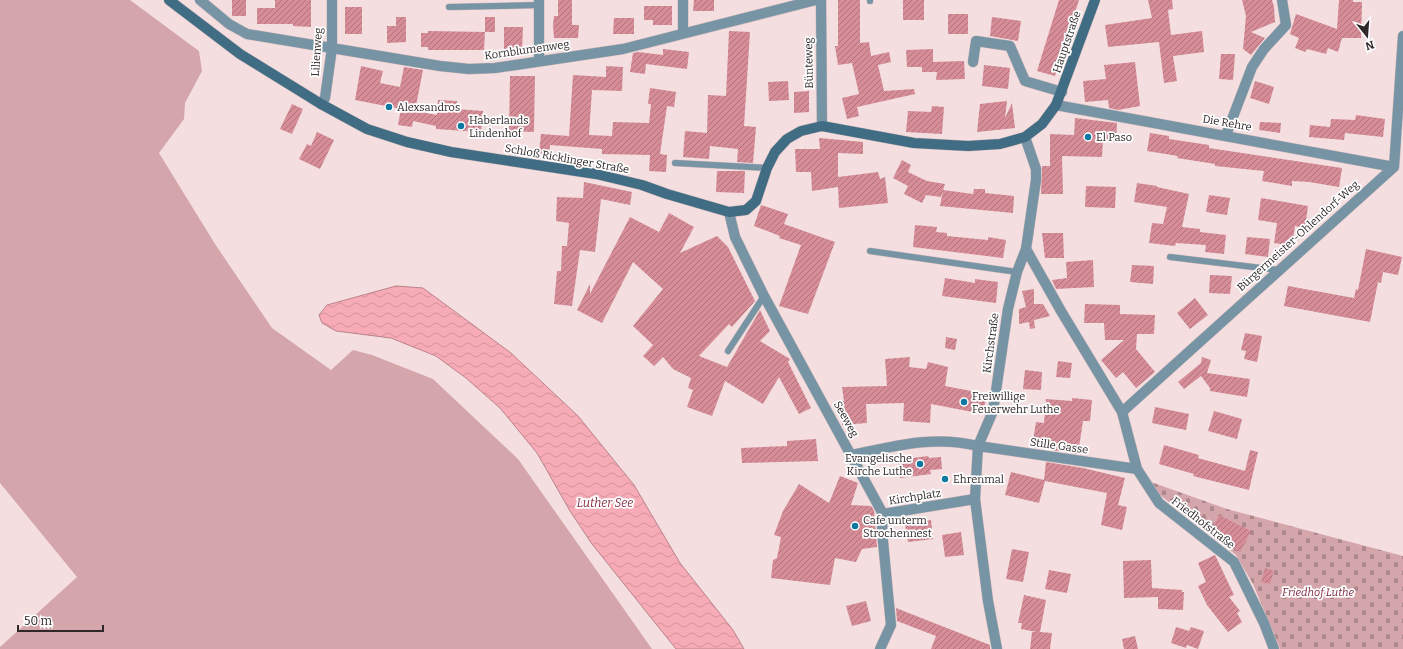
<svg xmlns="http://www.w3.org/2000/svg" width="1403" height="649" font-family="Bitter,serif">
  <style>
    .green { fill: #d4a6ac }
    .cemetery { fill: url(#cemetery-stones) }
    .water { fill: url(#water-waves); stroke: #bb838b }
    .building { fill: url(#building-hatch) }
    .lines { fill: none; stroke-linecap: round; stroke-linejoin: round }
    .lane-casing { stroke: #cdb9bb; stroke-width: 7 }
    .street-casing { stroke: #cdb9bb; stroke-width: 11 }
    .secondary-casing { stroke: #cdb9bb; stroke-width: 11 }
    .lane { stroke: #7694a4; stroke-width: 6 }
    .street { stroke: #7694a4; stroke-width: 10 }
    .secondary { stroke: #406d84; stroke-width: 10 }
    .poi-dot { fill: #0d79a3; stroke: #fff; stroke-width: 1.5 }
    .labels { text-anchor: middle; dominant-baseline: central; stroke-width: 3.5; stroke-linejoin: round; paint-order: stroke }
    .street-label { font-size: 11px; fill: #2f2728; stroke: #fff }
    .poi-label { font-size: 11px; fill: #2f2728; stroke: #fff; text-anchor: start }
    .park-label { font-size: 11px; font-style: italic; fill: #812a3f; stroke: #fff }
    .water-label { font-size: 12px; font-style: italic; fill: #872f43; stroke: #fff }
  </style>
  <defs>
    <pattern id="cemetery-stones" width="16" height="16" patternUnits="userSpaceOnUse"><rect width="16" height="16" fill="#d4a6ac"/><path d="M2 7V4a2 2 0 0 1 4 0v3zM10 15v-3a2 2 0 0 1 4 0v3z" fill="#ac878c"/></pattern>
    <pattern id="water-waves" width="16" height="10" patternUnits="userSpaceOnUse"><rect width="16" height="10" fill="#f7abb6"/><path d="M0 5q4-4 8 0t8 0" fill="none" stroke="#d4939c"/></pattern>
    <pattern id="building-hatch" width="6" height="6" patternUnits="userSpaceOnUse"><rect width="6" height="6" fill="#d68d98"/><path d="M-1 1l2-2M0 6l6-6M5 7l2-2" fill="none" stroke="#ae737c"/></pattern>
  </defs>
  <rect width="100%" height="100%" fill="#f4dee0"/>
  <path class="green" d="M0,0H130L199,51L202,71L185,103L184,119L159,153L215,244L272,328L331,370L353,350L372,355L433,379L518,459L652,649H0V647L77,577L0,483Z"/>
  <path class="cemetery" d="M1151,482L1227,509L1403,556V649H1280L1253,584L1236,555L1160,495Z"/>
  <path class="water" d="M396,286L423,288L511,353L578,416L634,485L680,563L733,630L744,649H676L592,544L570,511L537,453L500,408L466,378L436,356L391,338L336,331L322,323L319,315L327,305Z"/>
  <path class="building" d="M232,0H246V16H232Z
    M275,0H311V27L293,26V24H257V8H275Z
    M558,0H572V25H579L578,38H554L553,25L554,16H558Z
    M694,0H714V11H693Z
    M838,0H860V43L869,42L871,56L889,52L891,62L878,65L884,91L914,89L915,94L857,107L859,116L847,119L842,98L859,94L852,63L838,65L835,46H838Z
    M903,0H924V20H903Z
    M1059,0H1079L1055,76L1037,71Z
    M1148,0H1172L1173,9L1168,10L1171,35L1202,31L1204,52L1173,56L1177,81L1164,83L1159,42L1108,47L1105,25L1152,18Z
    M1242,0H1272L1274,7L1275,22L1251,32L1265,38L1251,55L1243,49L1246,16Z
    M1339,0H1353V2H1362L1361,38H1342L1338,52L1328,48L1326,54L1307,49L1305,52L1295,48L1299,38L1290,34L1296,14L1337,29Z
    M644,6H672V25H653V20H644Z
    M345,7H362V34H345Z
    M948,14H968V34H948Z
    M396,17H406V42L387,43V26H396Z
    M485,17H495V32H485Z
    M992,17L1021,21L1018,41L990,36Z
    M614,18H634V34H613Z
    M504,27H523L522,50H504Z
    M428,31L485,32L484,50H428V47H421V33H428Z
    M729,31L750,32L744,126L756,127L753,163L737,162L738,149L710,146L709,159L683,157L685,131L707,133L708,95L726,96Z
    M663,49L689,52L687,69L646,64L645,74L630,72L633,53L638,52L663,55Z
    M933,49V62L964,61L965,79L936,80L937,72H922V67H907L906,50Z
    M1221,54H1235L1233,80L1219,79Z
    M1135,62L1140,106L1118,110L1109,108L1108,100L1085,102L1083,81L1106,79L1104,65Z
    M984,65L1010,68L1008,89L982,86Z
    M361,66L383,71L380,83L400,87L404,67L423,70L415,111L437,115L438,100L457,101L456,109L483,111L481,132L436,129V126L413,121L412,127L398,125L401,109L355,100Z
    M606,66L623,67L622,91L592,90L589,135L612,136L613,122L649,123L651,104H648L650,88L676,92L674,107L667,106L660,154L667,155L666,172L649,171L650,155L602,154V149L550,145L549,154L539,153L541,134L569,136L573,75L606,77Z
    M510,76H535L534,132L509,131Z
    M788,81L789,100L769,101L768,82Z
    M1255,81L1274,87L1269,104L1250,98Z
    M809,91V112L794,113V92Z
    M1007,101L1005,118L1012,103L1015,128L977,132L980,104Z
    M292,104L303,109L292,134L280,129Z
    M932,106L944,107L942,134L906,132L908,111L931,112Z
    M1356,115L1385,119L1383,137L1345,133L1344,140L1309,137L1310,125L1330,127L1331,119L1355,120Z
    M1075,118L1117,123L1116,142L1103,141L1102,157L1062,156L1063,194H1041L1042,166H1050V134L1074,135Z
    M1260,122L1281,123L1280,133L1259,130Z
    M317,132L334,140L320,169L299,159L307,144L311,146Z
    M1150,133L1169,136V139L1209,145V148L1342,168L1339,187L1309,182L1292,181V186L1262,181L1264,171L1215,166V164L1177,158L1178,156L1147,151Z
    M819,138L863,142V154L838,153V177L878,172L880,179L885,177L888,203L839,208L838,187L812,191L811,172H796L795,149H820Z
    M902,160L911,165L908,172L927,181L945,184L943,190L973,194L974,189H985V193L1014,196L1013,213L940,206L943,191L941,197L926,195L922,203L904,194L908,186L893,178Z
    M717,171H745L744,193L716,192Z
    M584,182L632,192L630,205L601,199L595,252L580,250L572,306L554,304L557,271H561L562,246H567L569,223L556,221L557,197L583,198Z
    M1137,183L1157,186V187L1189,194L1182,227L1200,229V232L1226,235L1224,254L1205,252L1206,245L1176,243L1175,246L1149,243L1152,223L1163,224L1167,207L1134,202Z
    M1086,186L1116,187L1115,208L1085,207Z
    M1209,195L1230,198L1227,215L1206,212Z
    M1261,198L1308,206L1305,228L1295,226L1292,246L1274,243L1277,223L1258,220Z
    M761,205L788,214L784,224L835,242L808,314L779,306L801,245L779,238L780,236L754,226Z
    M669,213L694,227L680,253L717,236L728,247L755,301L732,327L729,324L699,356L727,367L760,310L770,331L760,341L790,359L788,362L811,408L799,414L779,377L763,404L725,381L712,416L687,407L693,390L688,388L691,378L673,369L663,357L654,366L643,356L653,345L633,326L663,289L633,262L602,323L577,310L590,284V294L630,217L659,232Z
    M915,225L937,227L936,232L947,233V236L988,240V237L1006,240L1003,258L913,247Z
    M1042,233H1063L1064,258H1045Z
    M1247,237L1270,239L1268,257L1245,254Z
    M1366,249L1402,257L1398,275L1383,272L1381,283L1378,282L1370,322L1284,306L1288,286L1354,298L1356,289L1358,290Z
    M1093,260L1094,287L1056,289L1052,280L1067,278L1066,262Z
    M1132,265L1154,266L1153,284L1130,282Z
    M1210,275L1232,276L1230,294L1209,293Z
    M945,278L975,283V279L998,282L996,303L942,296Z
    M1034,289V304H1043L1050,316L1034,320L1035,328L1030,329L1029,322L1019,324V309L1026,307L1022,291Z
    M1195,298L1208,315L1190,329L1177,313Z
    M1085,304L1120,305V314L1155,315L1154,334H1137L1136,349L1155,372L1136,388L1123,372L1116,378L1101,360L1124,340H1105L1104,323H1084Z
    M1245,333L1262,336L1257,362L1244,359L1246,351L1241,350Z
    M946,337L957,339L955,350L945,348Z
    M910,357L909,367L926,369L928,362L948,367L945,386L987,394L983,414L931,404L930,423L903,421L904,403L866,404L867,423L842,425L841,401H844L842,387L887,386L885,359Z
    M1202,357L1211,360L1207,373L1250,379L1247,397L1210,391V388L1201,376L1184,389L1178,382L1201,363Z
    M1058,361L1072,363L1070,378L1056,377Z
    M1025,370L1042,372L1041,390L1023,389Z
    M1072,398L1092,400L1090,421H1083L1078,454L1032,447L1036,422L1044,423L1046,399L1072,401Z
    M1155,407L1189,414L1186,430L1152,423Z
    M1214,411L1242,419L1237,439L1208,431Z
    M816,439L818,461L742,463L741,448L787,446V441Z
    M1164,445L1199,455L1198,458L1245,471L1250,450L1258,452L1249,490L1193,476L1194,474L1159,464Z
    M928,456L929,458L941,457L942,469L930,470L931,474L900,478L898,460Z
    M1046,462L1083,468L1125,478L1118,505L1127,507L1122,530L1101,525L1107,493L1045,481L1039,503L1005,495L1011,472L1044,480Z
    M840,476L858,483L851,505L871,506L874,510L877,547L862,549L856,562L835,558L830,585L771,578L773,560L777,558L781,537L774,535L783,511L799,484L829,503Z
    M1219,515L1251,531L1240,552L1218,541L1209,534Z
    M931,520L933,539L908,542L905,523Z
    M961,532L964,555L945,557L942,535Z
    M1012,549L1029,552L1023,582L1006,579Z
    M1215,555L1234,595L1229,597L1240,611L1237,613L1242,622L1228,632L1207,605L1198,586L1206,582L1198,563Z
    M1151,560L1152,588L1182,590V592H1184L1183,610L1158,609V597L1124,598L1123,561Z
    M1265,568L1274,571L1270,584L1261,582Z
    M1049,570L1071,574L1067,593L1045,589Z
    M1024,595L1046,600L1040,632L1052,633L1050,649H1030L1032,632H1037L1021,629L1022,623H1018Z
    M866,601L871,621L852,626L846,606Z
    M896,608L990,645V649H931L936,636L897,621Z
    M1176,627L1189,631L1191,627L1204,631L1198,649L1187,645L1186,648L1171,643Z
    M1135,636L1138,649H1124L1122,639Z"/>
  <g class="lines">
    <defs>
      <path id="lane" d="M870,0V1
        M449,7L539,5
        M675,163L767,168
        M870,251L1017,272
        M1170,257L1278,270
        M728,351L764,296"/>
      <path id="street" d="M200,0L229,24L247,34L440,66L469,69L495,68L623,49L816,0
        M683,0V33
        M821,0L822,126
        M539,61V0
        M973,62L976,41L1010,46L1025,81L1062,92
        M321,104L325,98L332,48V0
        M1056,105L1394,167
        M1226,135L1252,67L1264,49L1286,25L1282,0
        M729,212L735,237L764,296L883,514L882,531L891,625L880,649
        M1026,249L1061,311L1122,412L1137,469L1159,503L1234,562L1264,623L1274,649
        M1122,412L1394,167L1403,36
        M852,455C895,446 934,435 978,446L1137,469
        M883,514L975,499
        M997,649L988,601L975,499L978,446L993,411L1008,309L1017,272L1026,249L1036,180V169L1025,137"/>
      <path id="secondary" d="M169,0L240,54L321,104L367,129L407,142L451,152L596,174L642,185L667,194L729,212L746,210L756,201L767,168L775,152L787,139L801,131L822,126L914,143L968,146L1000,144L1025,137L1042,124L1056,105L1095,0"/>
    </defs>
    <use href="#lane" class="lane-casing"/>
    <use href="#street" class="street-casing"/>
    <use href="#secondary" class="secondary-casing"/>
    <use href="#lane" class="lane"/>
    <use href="#street" class="street"/>
    <use href="#secondary" class="secondary"/>
  </g>
  <g class="poi-dot">
    <circle cx="389" cy="107" r="4"/>
    <circle cx="461" cy="126" r="4"/>
    <circle cx="1088" cy="137" r="4"/>
    <circle cx="964" cy="402" r="4"/>
    <circle cx="920" cy="464" r="4"/>
    <circle cx="945" cy="479" r="4"/>
    <circle cx="855" cy="526" r="4"/>
  </g>
  <g class="labels">
    <g class="street-label">
      <text transform="translate(1067 42) rotate(-71)">Hauptstraße</text>
      <text transform="translate(527 50) rotate(-8)">Kornblumenweg</text>
      <text transform="translate(317 52) rotate(-86)">Lilienweg</text>
      <text transform="translate(809 63) rotate(-91)">Bünteweg</text>
      <text transform="translate(1227 123) rotate(10)">Die Rehre</text>
      <text transform="translate(567 159) rotate(10)">Schloß Ricklinger Straße</text>
      <text transform="translate(1298 236) rotate(-42)">Bürgermeister-Ohlendorf-Weg</text>
      <text transform="translate(991 343) rotate(-82)">Kirchstraße</text>
      <text transform="translate(846 419) rotate(61)">Seeweg</text>
      <text transform="translate(1059 446) rotate(8)">Stille Gasse</text>
      <text transform="translate(915 497) rotate(-9)">Kirchplatz</text>
      <text transform="translate(1203 523) rotate(38)">Friedhofstraße</text>
    </g>
    <g class="poi-label">
      <text x="397" y="107">Alexsandros</text>
      <text x="469" y="120">Haberlands<tspan x="469" dy="13">Lindenhof</tspan></text>
      <text x="1096" y="137">El Paso</text>
      <text x="972" y="396">Freiwillige<tspan x="972" dy="13">Feuerwehr Luthe</tspan></text>
      <text x="912" y="458" text-anchor="end">Evangelische<tspan x="912" dy="13">Kirche Luthe</tspan></text>
      <text x="953" y="479">Ehrenmal</text>
      <text x="863" y="520">Cafe unterm<tspan x="863" dy="13">Strochennest</tspan></text>
    </g>
    <g class="park-label">
      <text x="1318" y="592">Friedhof Luthe</text>
    </g>
    <g class="water-label">
      <text x="605" y="503">Luther See</text>
    </g>
  </g>
  <g transform="translate(1367 36) rotate(163)" stroke="#ffffff" stroke-width="3" paint-order="stroke">
  <path d="M0-3L7 15L0 10L-7 15Z" fill="#2f2728"/>
  <text y="-6" font-size="11" font-weight="bold" text-anchor="middle" fill="#2f2728">N</text>
  </g>
  <path d="M18 625v6h85v-6" fill="none" stroke="#2f2728" stroke-width="2"/>
  <text x="24" y="625" font-size="12" fill="#2f2728" stroke="#ffffff" stroke-width="3" paint-order="stroke">50 m</text>
</svg>
